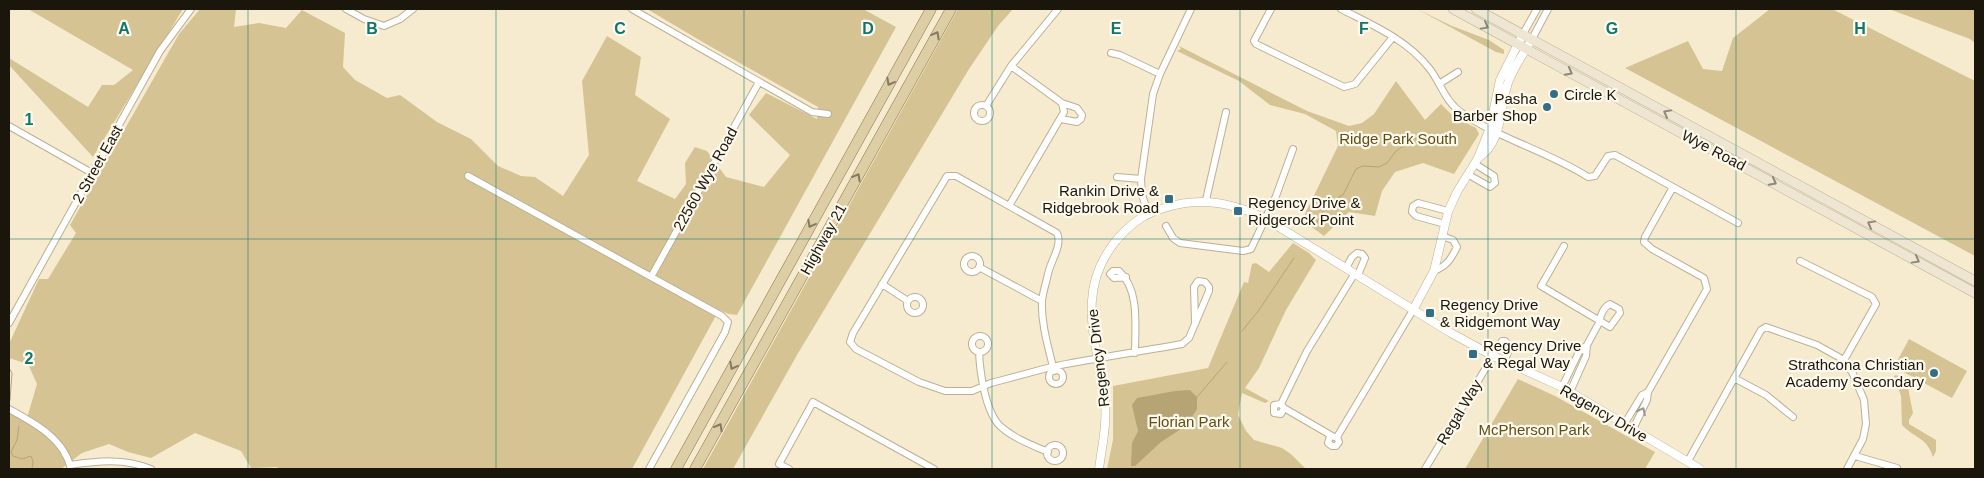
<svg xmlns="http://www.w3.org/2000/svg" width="1984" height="478" font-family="Helvetica,sans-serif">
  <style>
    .green { fill: #d5c393 }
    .water { fill: #b6a475 }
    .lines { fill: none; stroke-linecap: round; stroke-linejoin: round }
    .stream { stroke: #b6a475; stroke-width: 1 }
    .minor-casing { stroke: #bbb094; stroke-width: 8 }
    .tertiary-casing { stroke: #bbb094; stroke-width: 9 }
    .secondary-casing { stroke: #bbb094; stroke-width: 10 }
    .primary-casing { stroke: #8a784a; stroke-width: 11 }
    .minor { stroke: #fff; stroke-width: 6 }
    .tertiary { stroke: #fff; stroke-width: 8 }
    .secondary { stroke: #eee6d3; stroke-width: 9 }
    .primary { stroke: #ddcea6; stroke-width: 10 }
    .oneway { stroke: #8f8879 }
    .oneway2 { stroke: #857b61 }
    .oneway3 { stroke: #989692 }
    .grid { fill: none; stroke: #0f766e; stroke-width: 1; stroke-opacity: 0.55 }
    .poi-dot { fill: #336e86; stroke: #fdf9ed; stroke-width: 2 }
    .labels { text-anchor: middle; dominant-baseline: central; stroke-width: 4.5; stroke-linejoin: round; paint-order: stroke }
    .poi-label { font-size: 15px; fill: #1a160c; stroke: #fdf9ed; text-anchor: start }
    .park-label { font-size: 15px; fill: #614e15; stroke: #fdf9ed }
    .street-label { font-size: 15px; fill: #1a160c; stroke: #fdf9ed }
    .grid-label { font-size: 16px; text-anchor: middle; font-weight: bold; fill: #0f766e; stroke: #fdf9ed; stroke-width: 4.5; stroke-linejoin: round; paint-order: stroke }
  </style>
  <rect width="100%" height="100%" fill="#f6ebce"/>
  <path class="green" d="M28,9H183L93,157L9,65V58L88,107L102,85H114L133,70Z
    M200,9H236L234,27L259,23L286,28L302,10L345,33L343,67L355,80L387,98L400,95L437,122L471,139L498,166L521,176L535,177L563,196L589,155L582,81L607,36L641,57L635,95L670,119L637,181L675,199L686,184L685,163L695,147L707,151L726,177L764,187L790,155L749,115L766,93L817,119L818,107L706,44L647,9H863L896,27L737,315L729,314L719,310L632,469H278L277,467L251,468L241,451L195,433L151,458L128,452L109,444L82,453L61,469H9V413L27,418L37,384L28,364L9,358V344L39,279H48L76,233L70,225L179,34Z
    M958,9H1013L998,26L969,69L797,355L733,469H703Z
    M1417,9L1452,26L1489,40L1504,50V54L1496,52Z
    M1770,9H1832L1975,81V256L1625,68L1688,41L1703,69L1722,71L1733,38Z
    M1889,9H1975V26L1974,27L1975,28V43L1970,39Z
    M1179,46L1307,111L1349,126L1362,123L1374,114L1396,81L1425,120L1441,104L1453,116L1476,128L1479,134L1454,174L1423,163L1395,172L1382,191L1375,216L1349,212L1324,236L1302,220L1338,146L1336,131L1305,114L1270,105L1239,81L1177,51L1181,49Z
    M1293,243L1309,253L1316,260L1286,310L1259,368L1245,388L1269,401L1265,403L1242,393L1238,415L1246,431L1254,440L1282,448L1291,454L1306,469H1107L1113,440V386L1208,368L1244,282L1248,283L1252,264L1256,263L1269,272Z
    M1909,339L1967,371L1952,398L1894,367Z
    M1896,375L1901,378L1908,388L1913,413L1909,420V424L1936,440V451L1933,457C1927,437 1914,438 1902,425L1901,396L1894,376Z
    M1518,379L1555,396L1655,452L1645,469H1465Z"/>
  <path class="water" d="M1190,390L1197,397V409L1187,425L1161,442L1135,466H1131L1132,443L1138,431L1132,405L1137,398L1175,391Z"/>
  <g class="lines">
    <path class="stream" d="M1316,225C1322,211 1328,201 1343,195L1356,169L1363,166L1379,167L1387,163L1396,151L1416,138
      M1242,331L1259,310L1294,258
      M9,368L12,373L10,400
      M1197,397L1227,362
      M19,426L17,440L11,452L13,456L22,459L31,456L33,461L32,469"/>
    <defs>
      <path id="minor" d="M346,9L364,19L384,26L400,19L413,9
        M632,9L812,112L828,114
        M1271,9L1254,41L1256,44L1344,87L1355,84L1393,37
        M1341,9C1372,25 1406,39 1429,68C1441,83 1445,102 1462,113C1500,139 1549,152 1588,177L1595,176L1608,156L1615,155L1738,223
        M1523,34L1537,9
        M1532,39L1548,9
        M1111,53L1120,55L1160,74
        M1439,84L1458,72
        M974 113a8 8 0 1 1 16 0a8 8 0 1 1-16 0Z
        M986,106L1011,66L1058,9
        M1061,119L1077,122L1081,119L1082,115L1077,108L1062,103
        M9,126L92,173
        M1469,175L1490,187L1495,183L1494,176L1475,164
        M468,176L722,316L728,322L725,332L649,469
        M1117,177L1141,179
        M1206,200L1226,112
        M1009,206L1064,112L1062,103L1011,66
        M1148,213L1142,195L1141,179L1153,94L1160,74L1191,9
        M1445,224L1416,216L1412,212L1413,206L1418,203L1448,211
        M1166,226L1173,238L1180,243L1243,251L1251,249L1276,196L1293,149
        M964 264a8 8 0 1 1 16 0a8 8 0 1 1-16 0Z
        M1800,261L1872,297L1876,304L1844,360
        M979,267L1042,301
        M1346,268L1352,257L1357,253L1362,254L1365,258L1358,275
        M1434,271C1447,266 1451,259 1457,247L1453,240L1442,236
        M651,277L759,82
        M1126,277L1114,278L1110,274L1113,271H1119C1140,290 1135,326 1135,353
        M882,284L908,301
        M907 305a8 8 0 1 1 16 0a8 8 0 1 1-16 0Z
        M9,323L160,51L191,9
        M972 344a8 8 0 1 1 16 0a8 8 0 1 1-16 0Z
        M979,352C980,372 985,411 1000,426C1013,438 1032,445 1048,452
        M1049 377a7 7 0 1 1 14 0a7 7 0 1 1-14 0Z
        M1054,371L1053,367C1048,346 1041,323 1042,301C1043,292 1046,283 1048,274C1050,262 1063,245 1057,233L956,176H947L853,333L850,342L856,349L919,382L945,391H972L991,383L1051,367C1094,358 1138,352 1182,344L1189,338L1209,291V287L1205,282L1198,281L1194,287L1195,322
        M1734,378L1766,395L1793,417
        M1562,387L1579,352L1587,345L1600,321C1600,315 1604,307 1610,304L1619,309L1620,313L1610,327L1600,321L1541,286L1564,246
        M1570,392L1586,356L1587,345
        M1281,404L1307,351L1355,273
        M1281,404L1284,408L1334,437
        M1281,404L1274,405V413L1281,414L1284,408
        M9,409C34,423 64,438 71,469
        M1625,423L1642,395L1648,392
        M1633,429L1647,400L1648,392L1707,289L1704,278L1652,249L1644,242L1645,237L1673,187
        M1330,436L1328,443L1332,446H1336L1339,442L1337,437L1413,310
        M1047 453a8 8 0 1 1 16 0a8 8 0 1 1-16 0Z
        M1855,456L1897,468
        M1688,461L1761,330L1766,327L1817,345L1844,360L1853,374L1864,400L1866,424L1863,439L1847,469
        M70,465C98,461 124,458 151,469
        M789,469L779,464L813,402L934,469
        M1425,469L1502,341H1505L1510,347L1505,360"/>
      <path id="tertiary" d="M1478,158C1504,142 1499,105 1509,80C1515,66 1524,52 1532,39
        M1413,310L1434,271L1448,212L1457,192L1478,158L1490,128L1500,80L1523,34
        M1099,469C1102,446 1107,425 1105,402C1098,344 1074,293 1115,242C1129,225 1143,214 1164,208C1200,196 1233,202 1266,219L1451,333L1493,356L1562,387L1700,469"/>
      <path id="secondary" d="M1453,9L1975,293
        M1476,9L1975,281"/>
      <path id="primary" d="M676,469L931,9
        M695,469L951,9"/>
    </defs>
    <use href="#minor" class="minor-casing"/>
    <use href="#tertiary" class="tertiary-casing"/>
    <use href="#secondary" class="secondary-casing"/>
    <use href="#primary" class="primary-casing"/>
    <use href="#minor" class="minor"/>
    <use href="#tertiary" class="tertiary"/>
    <use href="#secondary" class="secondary"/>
    <use href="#primary" class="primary"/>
  </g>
  <defs><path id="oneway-chevron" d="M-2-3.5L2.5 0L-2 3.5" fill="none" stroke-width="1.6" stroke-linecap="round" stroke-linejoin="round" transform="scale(1.25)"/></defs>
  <g class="oneway">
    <use href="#oneway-chevron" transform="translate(1485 26) rotate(29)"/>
    <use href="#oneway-chevron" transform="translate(1569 72) rotate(28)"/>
    <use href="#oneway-chevron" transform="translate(1667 113) rotate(-151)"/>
    <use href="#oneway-chevron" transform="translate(1773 182) rotate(28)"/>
    <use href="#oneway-chevron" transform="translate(1871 224) rotate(-151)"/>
    <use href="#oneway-chevron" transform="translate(1916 260) rotate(29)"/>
  </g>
  <g class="oneway2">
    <use href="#oneway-chevron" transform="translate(936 35) rotate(-61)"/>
    <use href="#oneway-chevron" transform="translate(890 82) rotate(119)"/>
    <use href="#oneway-chevron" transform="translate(857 177) rotate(-61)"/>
    <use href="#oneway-chevron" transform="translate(811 224) rotate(119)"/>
    <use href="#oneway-chevron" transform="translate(733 366) rotate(119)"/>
    <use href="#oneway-chevron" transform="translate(719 427) rotate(-61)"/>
  </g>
  <use class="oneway3" href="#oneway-chevron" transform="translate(1642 411) rotate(-64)"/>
  <path class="grid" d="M248,9V469M496,9V469M744,9V469M992,9V469M1240,9V469M1488,9V469M1736,9V469M9,239H1975"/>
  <g class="poi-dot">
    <circle cx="1554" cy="94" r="5"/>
    <circle cx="1547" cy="107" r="5"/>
    <rect x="1164" y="194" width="10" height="10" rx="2.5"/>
    <rect x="1233" y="206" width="10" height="10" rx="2.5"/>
    <rect x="1425" y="308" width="10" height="10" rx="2.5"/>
    <rect x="1468" y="349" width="10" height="10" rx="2.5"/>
    <circle cx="1934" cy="373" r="5"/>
  </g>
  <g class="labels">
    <g class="poi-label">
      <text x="1564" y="94">Circle K</text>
      <text x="1537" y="98" text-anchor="end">Pasha<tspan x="1537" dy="17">Barber Shop</tspan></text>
      <text x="1159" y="190" text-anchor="end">Rankin Drive &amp;<tspan x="1159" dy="17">Ridgebrook Road</tspan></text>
      <text x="1248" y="202">Regency Drive &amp;<tspan x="1248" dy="17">Ridgerock Point</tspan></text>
      <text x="1440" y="304">Regency Drive<tspan x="1440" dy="17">&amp; Ridgemont Way</tspan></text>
      <text x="1483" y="345">Regency Drive<tspan x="1483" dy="17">&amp; Regal Way</tspan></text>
      <text x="1924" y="364" text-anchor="end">Strathcona Christian<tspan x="1924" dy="17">Academy Secondary</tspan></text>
    </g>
    <g class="park-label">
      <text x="1398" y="138">Ridge Park South</text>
      <text x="1189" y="421">Florian Park</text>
      <text x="1534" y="429">McPherson Park</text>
    </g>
    <g class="street-label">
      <text transform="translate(1714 150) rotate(28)">Wye Road</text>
      <text transform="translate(97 164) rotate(-61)">2 Street East</text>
      <text transform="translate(705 179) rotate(-61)">22560 Wye Road</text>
      <text transform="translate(823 239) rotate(-61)">Highway 21</text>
      <text transform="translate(1098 358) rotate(-97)">Regency Drive</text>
      <text transform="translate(1459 412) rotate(-59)">Regal Way</text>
      <text transform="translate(1604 413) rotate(30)">Regency Drive</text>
    </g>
  </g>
  <g class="grid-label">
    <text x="124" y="34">A</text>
    <text x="372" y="34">B</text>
    <text x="620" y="34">C</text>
    <text x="868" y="34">D</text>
    <text x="1116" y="34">E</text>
    <text x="1364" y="34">F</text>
    <text x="1612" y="34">G</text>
    <text x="1860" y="34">H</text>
    <text x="29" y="125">1</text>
    <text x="29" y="364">2</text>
  </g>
  <rect width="1984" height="478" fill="none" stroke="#1a160c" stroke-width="20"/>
</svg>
